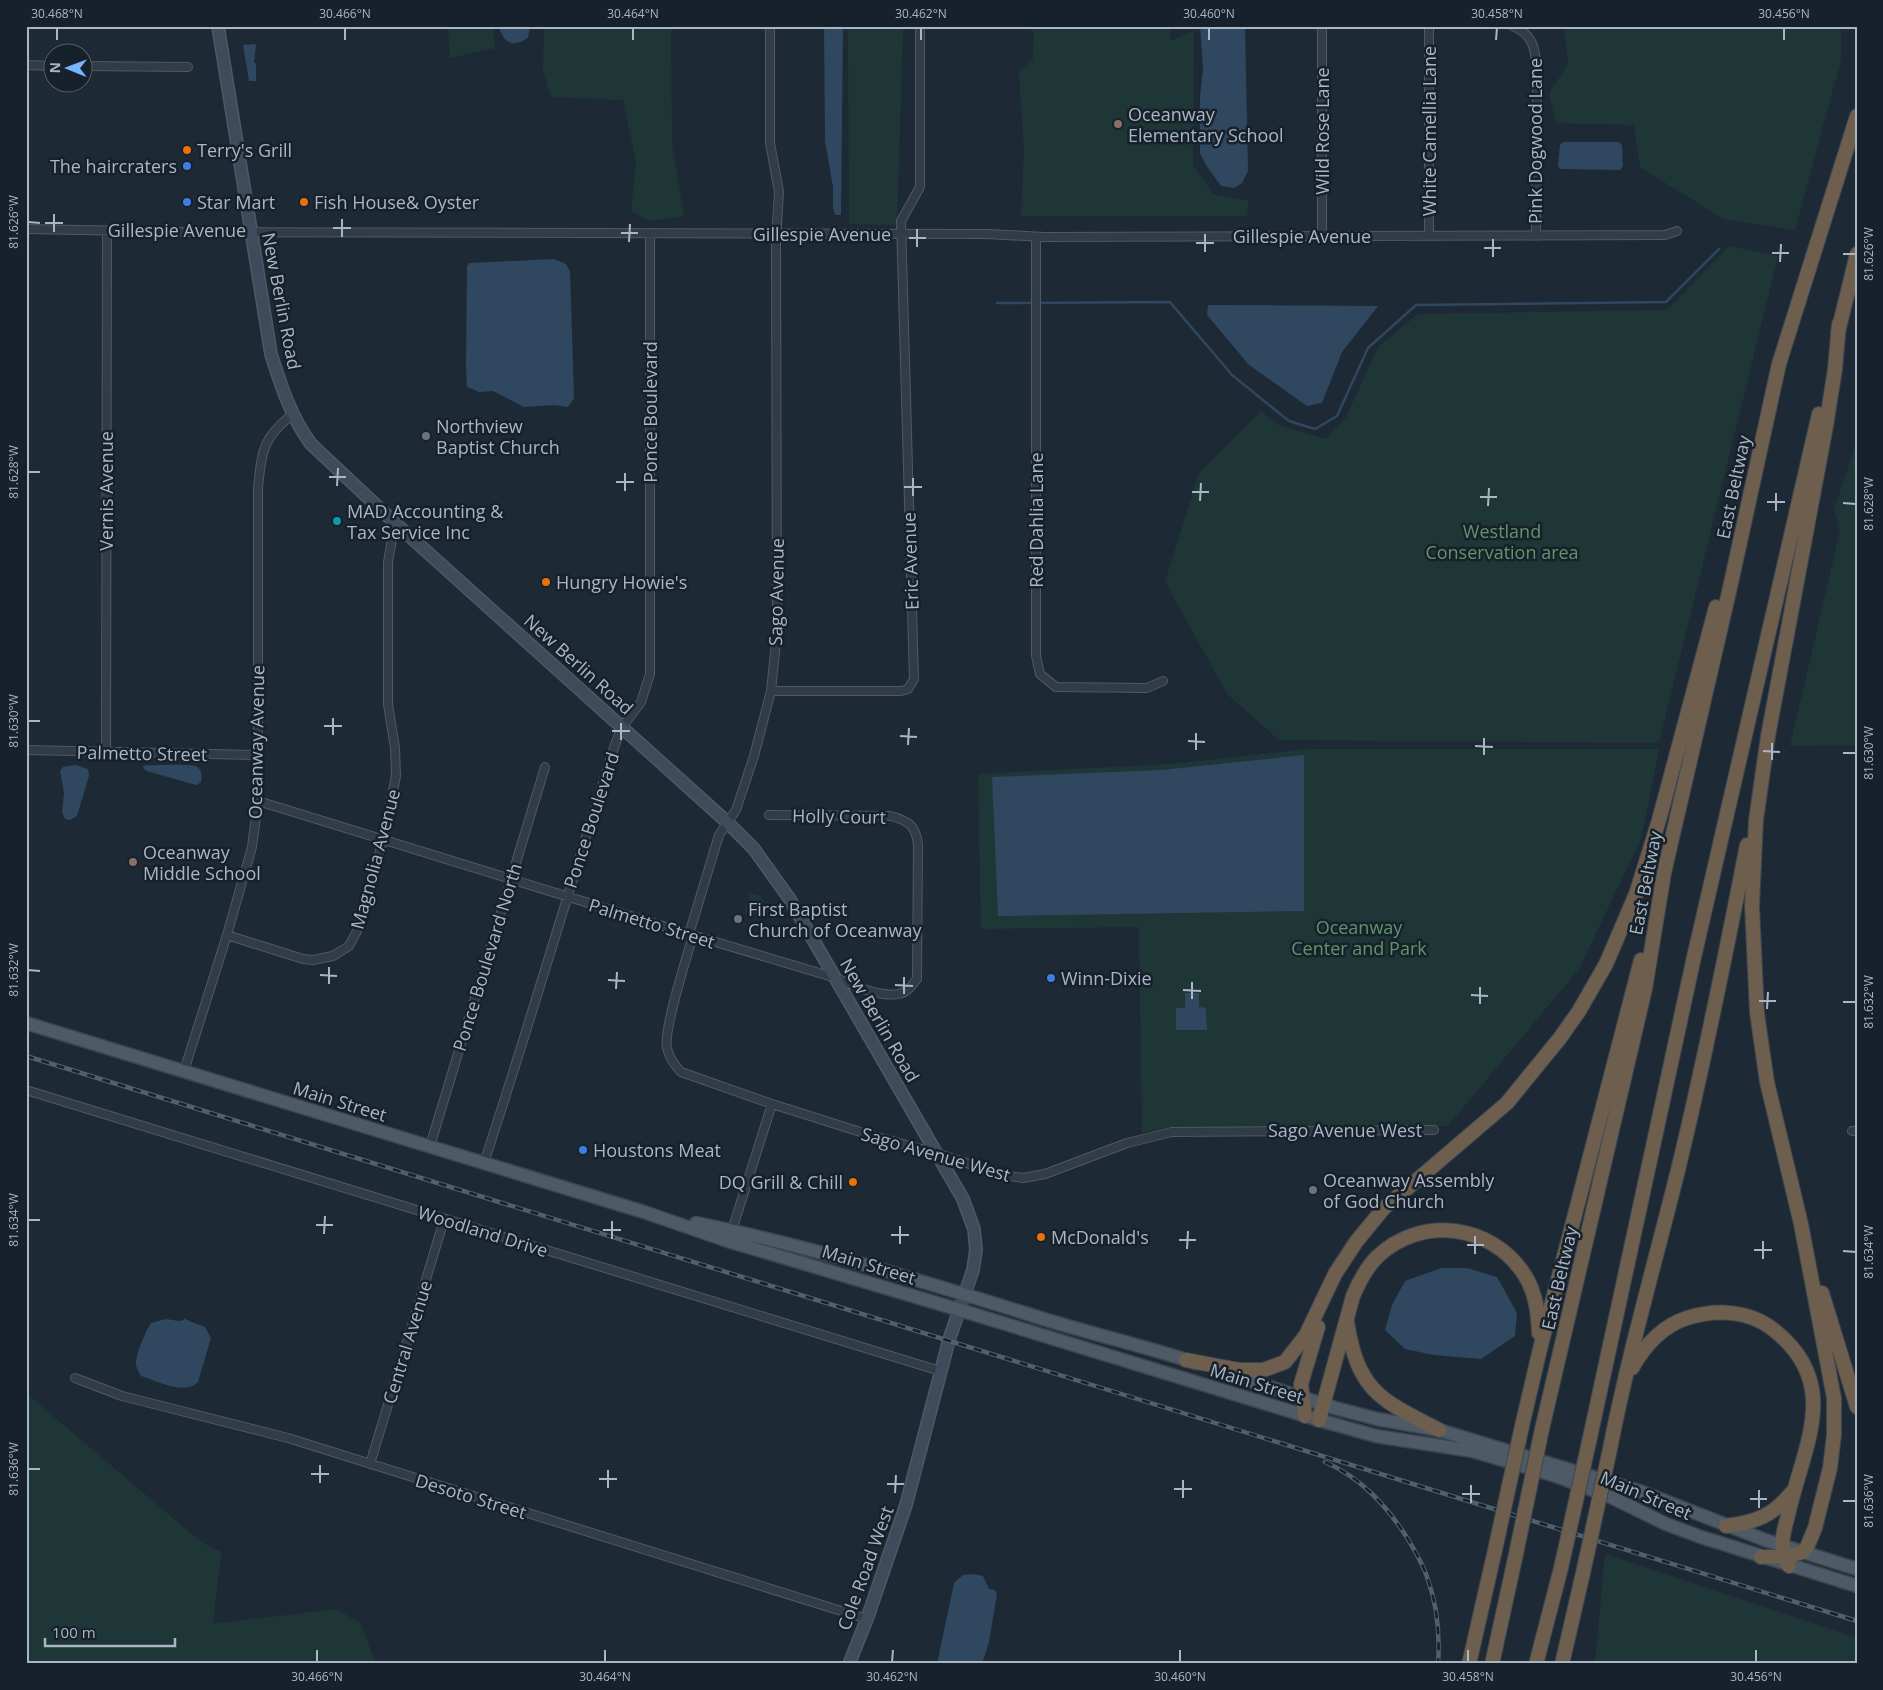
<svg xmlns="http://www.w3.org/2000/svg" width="1883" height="1690" font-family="'Open Sans',sans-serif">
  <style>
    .green { fill: #1f3637 }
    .water { fill: #2f475f }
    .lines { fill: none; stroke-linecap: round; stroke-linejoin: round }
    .stream { stroke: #2f475f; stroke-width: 2.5 }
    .street-casing { stroke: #4e5965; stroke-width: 10 }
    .secondary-casing { stroke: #4e5965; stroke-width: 14 }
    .primary-casing { stroke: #3a4550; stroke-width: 15 }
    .highway-casing { stroke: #3c4651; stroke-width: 16 }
    .street { stroke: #313c47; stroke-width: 8 }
    .secondary { stroke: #3e4b5a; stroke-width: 11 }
    .primary { stroke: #4e5b67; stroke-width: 12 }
    .highway { stroke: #6d5e4d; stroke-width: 14 }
    .rail-casing { stroke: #52606e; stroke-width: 4.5 }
    .rail { stroke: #17212b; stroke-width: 2.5; stroke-dasharray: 8; stroke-linecap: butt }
    .highway-bridge-casing { stroke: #3c4651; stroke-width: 16; stroke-linecap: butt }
    .highway-bridge { stroke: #6d5e4d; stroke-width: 14 }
    .ticks { fill: none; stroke: #aab6c4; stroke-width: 2 }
    .education-dot { fill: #8d6e63; stroke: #17212b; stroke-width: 2 }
    .food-dot { fill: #e8710a; stroke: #17212b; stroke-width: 2 }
    .shop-dot { fill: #3f7fe0; stroke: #17212b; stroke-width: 2 }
    .worship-dot { fill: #6b7280; stroke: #17212b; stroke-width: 2 }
    .culture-dot { fill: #0f9aa8; stroke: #17212b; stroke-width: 2 }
    .labels { text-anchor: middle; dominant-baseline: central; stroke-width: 5; stroke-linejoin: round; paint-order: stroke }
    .poi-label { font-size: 18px; fill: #aab6c4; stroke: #17212b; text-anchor: start }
    .street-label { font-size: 18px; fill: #aab6c4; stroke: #17212b }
    .park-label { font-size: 18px; fill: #619569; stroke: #17212b }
    .neatline { fill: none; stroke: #aab6c4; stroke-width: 2 }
    .ticks-label { font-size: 12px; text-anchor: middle; fill: #aab6c4 }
  </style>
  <rect width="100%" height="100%" fill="#1d2a36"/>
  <path class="green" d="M448,26H493L495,48L450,58Z
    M544,26H671L672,145L684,216L649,221L631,211L636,162L623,100L551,97L543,71Z
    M848,26H903L897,225L849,224Z
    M1028,26H1169L1171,41L1194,31L1193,165L1213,194L1249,201L1247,216H1021L1024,151L1019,71L1033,59L1034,33Z
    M1564,26H1841V60L1795,230L1723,219L1640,167L1634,125L1556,123L1549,93L1568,64Z
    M1729,246L1778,256L1659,743L1279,740L1228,695L1165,582L1199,473L1261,411L1278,425L1326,439L1346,417L1378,347L1418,314L1667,310Z
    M1857,441V745L1790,746L1840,531L1834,510Z
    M1308,749H1659L1641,839L1579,969L1448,1126L1165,1128L1142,1133L1139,927L981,929L978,774L1171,764Z
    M750,893L761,896L769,912L767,919L744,912Z
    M26,1393L201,1542L221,1552L213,1624L337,1609L361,1624L376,1664H26Z
    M1605,1554L1857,1638V1664H1593L1596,1653Z"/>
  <path class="water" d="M530,26L528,38C512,48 504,43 499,27Z
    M824,26H843L841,215H835L833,207V187L825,141Z
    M1200,26H1245L1248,171L1242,183L1234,188L1221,186L1206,165L1200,153V96L1203,69Z
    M256,44L254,63H256V81H249L243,45Z
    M1563,142H1619L1622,145L1623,166L1620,170L1561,169L1558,166L1560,145Z
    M554,259L566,264L570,271L574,398L568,407L555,405L524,407L493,391L479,392L467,387L466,366L467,267L469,263Z
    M1208,305H1209L1378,306L1342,352L1322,403L1307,406L1249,365L1207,315Z
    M1304,755V911L998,916L992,777L1162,770Z
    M76,765L88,769L89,776L77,816L70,820L65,819L62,812L64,793L60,771L63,767Z
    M147,765C157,766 190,763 197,767C202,770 202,776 201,782L197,785L192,784L147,771L144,769L143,766Z
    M1185,993H1199V1007L1206,1008L1207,1030H1176V1008H1185Z
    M1441,1268H1467L1497,1277L1517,1313L1515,1336L1481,1359L1434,1355L1405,1349L1385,1330L1392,1305L1405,1281Z
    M184,1318L189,1321L205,1327L211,1338L198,1382C184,1396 158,1381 141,1376C139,1373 137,1369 136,1365C135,1356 146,1330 151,1323L166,1319L179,1321L184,1320Z
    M974,1574L983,1576L989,1589L995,1590L997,1594L989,1642L982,1664H937L954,1583L963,1575Z"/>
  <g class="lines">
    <path class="stream" d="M997,303L1170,302L1232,375L1289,421L1315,429L1337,416L1368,348L1416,305L1666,302L1719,249"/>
    <defs>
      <path id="street" d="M1322,26V235
        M1513,26C1535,36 1535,50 1537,71L1536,236
        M26,65L52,66
        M82,66L188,67
        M26,229L189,232L986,234L1045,237L1665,235L1677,231
        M1429,236V26
        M1036,237V656L1040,674L1056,687L1147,688L1163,681
        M771,691H901L908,689L914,679L901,221L920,187V26
        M26,750L258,755
        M106,752L107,230
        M258,801L689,934L836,978C852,985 889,1002 906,991C910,989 913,983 917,979L918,845C916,826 909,821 891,816L769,815
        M689,934L719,835L736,810L754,756L771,691L777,633L776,240L779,192L770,143V26
        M227,935L303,959L313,960L333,956L349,946L358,929L383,840L396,776L395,748L388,704V562L395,523
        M693,935C687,957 663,1030 667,1048C669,1058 675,1065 681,1072L772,1104L870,1135L936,1153L1003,1175L1023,1178L1045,1174L1127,1143L1172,1132L1434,1130
        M184,1071L227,935L252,847L258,801V488C262,451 262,438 293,414
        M26,1090L940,1371
        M1852,1131H1857
        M430,1146L545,767
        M484,1163C530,1023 571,882 616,742L622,727L641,702L650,674V233
        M732,1230L772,1104
        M75,1378L122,1396L288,1438L867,1619
        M370,1464L444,1220"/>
      <path id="secondary" d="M218,26L271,354C281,386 291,417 311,444L395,523L727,822L754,849L789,898L963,1199L974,1229L976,1250L973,1270L949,1340L906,1505L867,1619L849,1664"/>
      <path id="primary" d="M26,1023L644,1212L728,1241L960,1310L1319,1420L1376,1436L1473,1451L1556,1476L1611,1497L1666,1524L1701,1537L1857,1586
        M696,1223C815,1247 931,1284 1047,1320C1096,1335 1147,1347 1196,1363
        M1220,1371L1335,1408L1377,1419L1439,1430L1557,1466L1642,1492L1765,1540L1857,1569"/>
      <path id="highway" d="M1838,332L1857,254
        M1822,1293L1857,1407
        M1347,1322C1358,1392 1381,1400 1439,1430
        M1186,1360L1239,1370H1263L1285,1362L1306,1335L1335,1274L1356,1242L1383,1209L1507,1103L1560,1038L1579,1011L1606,964L1636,894L1659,820L1716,607
        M1632,1368C1645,1345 1662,1326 1687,1318C1716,1309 1749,1310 1774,1330C1843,1385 1803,1446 1788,1515C1783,1535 1778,1546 1789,1566
        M1305,1416L1301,1384L1318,1327
        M1319,1420L1353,1296C1359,1282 1366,1268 1377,1257C1421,1215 1491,1224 1524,1274C1536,1292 1538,1313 1539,1333
        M1522,1426L1540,1349L1641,960
        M1542,1429L1645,989L1664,873L1729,592L1779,364L1857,116
        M1589,1442L1694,957L1819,414
        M1610,1449C1628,1356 1655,1263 1678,1170C1704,1063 1726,953 1747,845
        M1726,1526C1756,1522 1773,1516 1792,1492
        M1761,1557L1792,1555L1803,1552L1807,1547L1815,1528L1830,1468L1834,1435V1398L1801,1224L1767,1082L1757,1013L1752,906L1756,820L1768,736L1826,426L1835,369L1839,324
        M1469,1664L1495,1550
        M1492,1664L1516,1554
        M1536,1664L1561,1568
        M1562,1664L1583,1573"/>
    </defs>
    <use href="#street" class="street-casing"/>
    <use href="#secondary" class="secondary-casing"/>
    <use href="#primary" class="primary-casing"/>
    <use href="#highway" class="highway-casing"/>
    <use href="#street" class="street"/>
    <use href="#secondary" class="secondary"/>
    <use href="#primary" class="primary"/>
    <use href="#highway" class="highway"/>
    <defs>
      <path id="rail" d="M26,1056L1857,1621
        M1325,1462C1361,1478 1385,1504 1406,1536C1414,1549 1422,1562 1427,1577C1437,1604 1440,1635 1438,1664"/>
    </defs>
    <use href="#rail" class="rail-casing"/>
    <use href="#rail" class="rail"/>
    <defs>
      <path id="highway-bridge" d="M1495,1550L1522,1426
        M1516,1554L1542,1429
        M1561,1568L1589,1442
        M1583,1573L1610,1449"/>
    </defs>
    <use href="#highway-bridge" class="highway-bridge-casing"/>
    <use href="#highway-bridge" class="highway-bridge"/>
  </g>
  <path class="ticks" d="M57,40V28M345,40V28M633,40V28M921,40V28M1209,40V28M1496,40L1497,28M1784,40V28M28,222L40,223M45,223H63M333,228H351M54,232V214M621,233H638M342,237V219M909,238H926M629,242L630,224M1196,243H1214M917,247V229M1484,248H1501M1205,252V234M1772,253H1789M1843,254H1856M1493,257V239M1780,262L1781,244M28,472H40M329,477H346M616,482H634M337,486L338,468M904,487H922M625,491V473M1192,492H1209M913,496V478M1480,497H1497M1200,501L1201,483M1767,502H1785M1843,503L1856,504M1488,506L1489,488M1776,511V493M28,721H40M324,726H342M612,731H630M333,735V718M900,736L917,737M621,740V723M1188,741L1205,742M908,745L909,728M1475,746L1493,747M1196,750V733M1763,751L1780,752M1843,753H1856M1484,755V738M1772,760V743M28,970L40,971M320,975L337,976M608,980L625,981M329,984V967M895,985L913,986M616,989L617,972M1183,990L1201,991M904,994V977M1471,995L1488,996M1192,999V982M1759,1001H1776M1843,1002H1856M1480,1004V987M1767,1009L1768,992M28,1220H40M316,1225H333M603,1230H621M324,1234L325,1216M891,1235H909M612,1239V1221M1179,1240H1196M900,1244V1226M1467,1245H1484M1187,1249L1188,1231M1754,1250H1772M1843,1251L1856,1252M1475,1254V1236M1763,1259V1241M28,1469H40M311,1474H329M599,1479H617M320,1483V1465M887,1484H904M608,1488V1470M1174,1489H1192M895,1493L896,1475M1462,1494H1480M1183,1498V1480M1750,1499H1767M1843,1501H1856M1471,1503V1485M1759,1508V1490M317,1662V1650M605,1662V1650M892,1662L893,1650M1180,1662V1650M1468,1662V1650M1756,1662V1650"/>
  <g class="education-dot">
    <circle cx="1118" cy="124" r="5"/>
    <circle cx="133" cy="862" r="5"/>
  </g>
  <g class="food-dot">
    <circle cx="187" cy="150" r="5"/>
    <circle cx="304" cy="202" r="5"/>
    <circle cx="546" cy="582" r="5"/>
    <circle cx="853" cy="1182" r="5"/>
    <circle cx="1041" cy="1237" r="5"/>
  </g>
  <g class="shop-dot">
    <circle cx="187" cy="166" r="5"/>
    <circle cx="187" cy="202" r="5"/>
    <circle cx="1051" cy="978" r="5"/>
    <circle cx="583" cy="1150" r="5"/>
  </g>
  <g class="worship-dot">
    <circle cx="426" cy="436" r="5"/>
    <circle cx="738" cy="919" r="5"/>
    <circle cx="1313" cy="1190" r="5"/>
  </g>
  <circle class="culture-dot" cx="337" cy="521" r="5"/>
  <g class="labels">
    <g class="poi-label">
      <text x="1128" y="114">Oceanway<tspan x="1128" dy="21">Elementary School</tspan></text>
      <text x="197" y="150">Terry's Grill</text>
      <text x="177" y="166" text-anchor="end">The haircraters</text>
      <text x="197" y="202">Star Mart</text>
      <text x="314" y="202">Fish House&amp; Oyster</text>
      <text x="436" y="426">Northview<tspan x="436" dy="21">Baptist Church</tspan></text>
      <text x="347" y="511">MAD Accounting &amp;<tspan x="347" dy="21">Tax Service Inc</tspan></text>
      <text x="556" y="582">Hungry Howie's</text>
      <text x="143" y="852">Oceanway<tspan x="143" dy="21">Middle School</tspan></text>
      <text x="748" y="909">First Baptist<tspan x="748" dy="21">Church of Oceanway</tspan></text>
      <text x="1061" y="978">Winn-Dixie</text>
      <text x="593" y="1150">Houstons Meat</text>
      <text x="1323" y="1180">Oceanway Assembly<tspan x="1323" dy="21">of God Church</tspan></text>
      <text x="843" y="1182" text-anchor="end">DQ Grill &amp; Chill</text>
      <text x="1051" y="1237">McDonald's</text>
    </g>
    <g class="street-label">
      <text transform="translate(1322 131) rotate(-90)">Wild Rose Lane</text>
      <text transform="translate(1429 131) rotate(-90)">White Camellia Lane</text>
      <text transform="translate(1535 141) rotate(-90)">Pink Dogwood Lane</text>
      <text x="177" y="230">Gillespie Avenue</text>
      <text x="822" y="234">Gillespie Avenue</text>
      <text x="1302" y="236">Gillespie Avenue</text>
      <text transform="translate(282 301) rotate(79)">New Berlin Road</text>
      <text transform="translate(650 412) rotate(-90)">Ponce Boulevard</text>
      <text transform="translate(1733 487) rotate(-78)">East Beltway</text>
      <text transform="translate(106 491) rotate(-90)">Vernis Avenue</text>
      <text transform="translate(1036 520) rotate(-90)">Red Dahlia Lane</text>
      <text transform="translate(910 561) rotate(-92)">Eric Avenue</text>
      <text transform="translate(776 592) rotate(-89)">Sago Avenue</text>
      <text transform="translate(579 664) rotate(42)">New Berlin Road</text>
      <text transform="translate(256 742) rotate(-89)">Oceanway Avenue</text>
      <text transform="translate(142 753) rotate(1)">Palmetto Street</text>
      <text transform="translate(839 816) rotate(1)">Holly Court</text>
      <text transform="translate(591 820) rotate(-72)">Ponce Boulevard</text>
      <text transform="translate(375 859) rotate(-75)">Magnolia Avenue</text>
      <text transform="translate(1645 883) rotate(-79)">East Beltway</text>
      <text transform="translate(652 923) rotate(17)">Palmetto Street</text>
      <text transform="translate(487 957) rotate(-73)">Ponce Boulevard North</text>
      <text transform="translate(880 1020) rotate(60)">New Berlin Road</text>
      <text transform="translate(340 1101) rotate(17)">Main Street</text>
      <text x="1345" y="1130">Sago Avenue West</text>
      <text transform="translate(936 1154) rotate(16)">Sago Avenue West</text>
      <text transform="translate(483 1231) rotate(17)">Woodland Drive</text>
      <text transform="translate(869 1264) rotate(17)">Main Street</text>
      <text transform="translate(1559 1278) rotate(-77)">East Beltway</text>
      <text transform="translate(407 1342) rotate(-73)">Central Avenue</text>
      <text transform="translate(1257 1383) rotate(17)">Main Street</text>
      <text transform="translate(1646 1495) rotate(23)">Main Street</text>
      <text transform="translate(471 1496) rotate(17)">Desoto Street</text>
      <text transform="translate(865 1568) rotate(-70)">Cole Road West</text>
    </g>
    <g class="park-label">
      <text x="1502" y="531">Westland<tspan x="1502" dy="21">Conservation area</tspan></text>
      <text x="1359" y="927">Oceanway<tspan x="1359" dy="21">Center and Park</tspan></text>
    </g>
  </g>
  <rect width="1883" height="1690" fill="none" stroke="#17212b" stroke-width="55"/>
  <g transform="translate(68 68) rotate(271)"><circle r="24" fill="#17212b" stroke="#525d68"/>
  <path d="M0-4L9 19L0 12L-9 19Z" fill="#75b5fe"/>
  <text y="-8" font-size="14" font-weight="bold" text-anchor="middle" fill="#aab6c4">N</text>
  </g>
  <path d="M45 1638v8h130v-8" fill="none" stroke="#aab6c4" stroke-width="2.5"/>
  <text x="52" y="1638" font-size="15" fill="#aab6c4" stroke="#17212b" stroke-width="4" paint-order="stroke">100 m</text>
  <rect x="28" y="28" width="1828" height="1634" class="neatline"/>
  <g class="ticks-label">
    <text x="57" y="18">30.468°N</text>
    <text x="345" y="18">30.466°N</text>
    <text x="633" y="18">30.464°N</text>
    <text x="921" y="18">30.462°N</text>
    <text x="1209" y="18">30.460°N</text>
    <text x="1497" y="18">30.458°N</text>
    <text x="1784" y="18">30.456°N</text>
    <text transform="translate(14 222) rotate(-90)" y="4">81.626°W</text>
    <text transform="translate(1869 254) rotate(-90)" y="4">81.626°W</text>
    <text transform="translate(14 472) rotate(-90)" y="4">81.628°W</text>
    <text transform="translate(1869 504) rotate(-90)" y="4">81.628°W</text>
    <text transform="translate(14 721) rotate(-90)" y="4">81.630°W</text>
    <text transform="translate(1869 753) rotate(-90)" y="4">81.630°W</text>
    <text transform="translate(14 970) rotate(-90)" y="4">81.632°W</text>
    <text transform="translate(1869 1002) rotate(-90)" y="4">81.632°W</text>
    <text transform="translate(14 1220) rotate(-90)" y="4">81.634°W</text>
    <text transform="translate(1869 1252) rotate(-90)" y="4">81.634°W</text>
    <text transform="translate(14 1469) rotate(-90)" y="4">81.636°W</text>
    <text transform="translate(1869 1501) rotate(-90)" y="4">81.636°W</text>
    <text x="317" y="1681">30.466°N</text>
    <text x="605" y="1681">30.464°N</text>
    <text x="892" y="1681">30.462°N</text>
    <text x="1180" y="1681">30.460°N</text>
    <text x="1468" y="1681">30.458°N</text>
    <text x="1756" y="1681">30.456°N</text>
  </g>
</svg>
